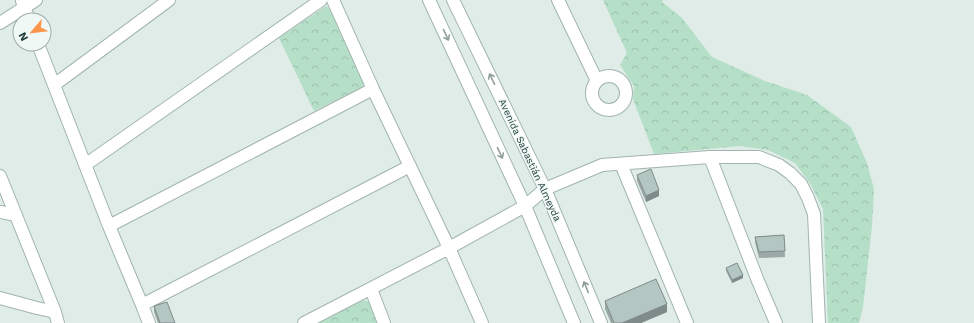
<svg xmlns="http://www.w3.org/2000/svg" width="974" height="323" font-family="'Work Sans',sans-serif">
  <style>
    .park { fill: url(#park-crowns) }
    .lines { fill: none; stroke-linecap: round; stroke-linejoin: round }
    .street-casing { stroke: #a2b4b0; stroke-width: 14 }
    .street { stroke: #fff; stroke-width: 12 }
    .wall { fill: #9baaa7 }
    .shaded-wall { fill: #7e8b88 }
    .building { fill: #b4c6c2; stroke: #7e8b88 }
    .oneway { stroke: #8f9e9c }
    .labels { text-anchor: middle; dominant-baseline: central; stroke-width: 3; stroke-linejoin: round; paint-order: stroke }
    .street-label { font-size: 10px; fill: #1f3d3a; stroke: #f0f8f5 }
  </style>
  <defs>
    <pattern id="park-crowns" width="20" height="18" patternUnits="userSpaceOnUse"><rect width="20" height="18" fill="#b6dfc8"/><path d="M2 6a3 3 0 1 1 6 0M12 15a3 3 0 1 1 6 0" fill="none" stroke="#9cc0ad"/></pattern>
  </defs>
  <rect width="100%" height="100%" fill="#dfece8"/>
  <path class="park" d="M603,0H663L662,2L682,18L712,57L765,81L807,95L851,127L867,163L874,189L872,226L863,307L859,323H828L823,209L811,185L795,163L768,150L740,146L654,154L633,99L634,86L620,65L627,53Z
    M326,6L334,12L365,81L362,88L314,111L279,38Z
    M360,300C373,299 376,313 380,323H313Z"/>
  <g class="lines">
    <defs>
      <path id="street" d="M333,0L373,89L449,248L482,323
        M429,0L525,206L574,323
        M453,0L545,189L601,323
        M558,0L597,81
        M22,1L29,20
        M0,23L36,0
        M38,44L109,226L142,305L149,323
        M592 93a17 17 0 1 1 34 0a17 17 0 1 1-34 0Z
        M54,85L169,0
        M710,157L758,281L776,323
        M621,164L687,323
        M85,165L321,0
        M0,176L55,312L58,323
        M0,212L16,215
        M109,226L373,89
        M371,289L384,323
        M0,298L37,308L55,312
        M142,305L410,166
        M304,323L449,248L525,206L545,189L602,165L710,157H759L779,165L790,173L801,184L808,198L814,214L819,323"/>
    </defs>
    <use href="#street" class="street-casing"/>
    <use href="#street" class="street"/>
  </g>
  <path class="wall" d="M637,175L659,196L646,202L637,181Z
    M784,235L785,257L759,258L755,242V237Z
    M726,268L743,278L732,283L726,271Z
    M605,301L667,312L641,323H611L605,309Z
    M154,306L175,323H158L154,312Z"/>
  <path class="shaded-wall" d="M659,190V196L646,202V196Z
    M743,275V278L732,283V280Z
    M667,304V312L641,323H622Z"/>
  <path class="building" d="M651,169L659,190L646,196L637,175Z
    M784,235L785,251L759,252L755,237Z
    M737,263L743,275L732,280L726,268Z
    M656,279L667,304L622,323H614L605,301Z
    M167,302L175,323H160L154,306Z"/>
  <defs><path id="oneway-shaft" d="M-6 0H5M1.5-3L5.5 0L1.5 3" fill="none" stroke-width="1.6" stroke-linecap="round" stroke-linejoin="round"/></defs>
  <g class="oneway">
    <use href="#oneway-shaft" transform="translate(446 35) rotate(65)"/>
    <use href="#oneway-shaft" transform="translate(492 79) rotate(-116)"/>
    <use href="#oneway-shaft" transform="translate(500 153) rotate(65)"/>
    <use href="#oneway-shaft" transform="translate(586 287) rotate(-112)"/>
  </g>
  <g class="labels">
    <g class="street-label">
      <text transform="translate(530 160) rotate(65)">Avenida Sabastián Almeyda</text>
    </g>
  </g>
  <g transform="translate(32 32) rotate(242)"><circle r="19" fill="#f0f8f5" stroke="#9cadaa"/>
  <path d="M0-3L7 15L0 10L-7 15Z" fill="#fc964d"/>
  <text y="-6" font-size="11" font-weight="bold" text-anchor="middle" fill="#1f3d3a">N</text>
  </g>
</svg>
